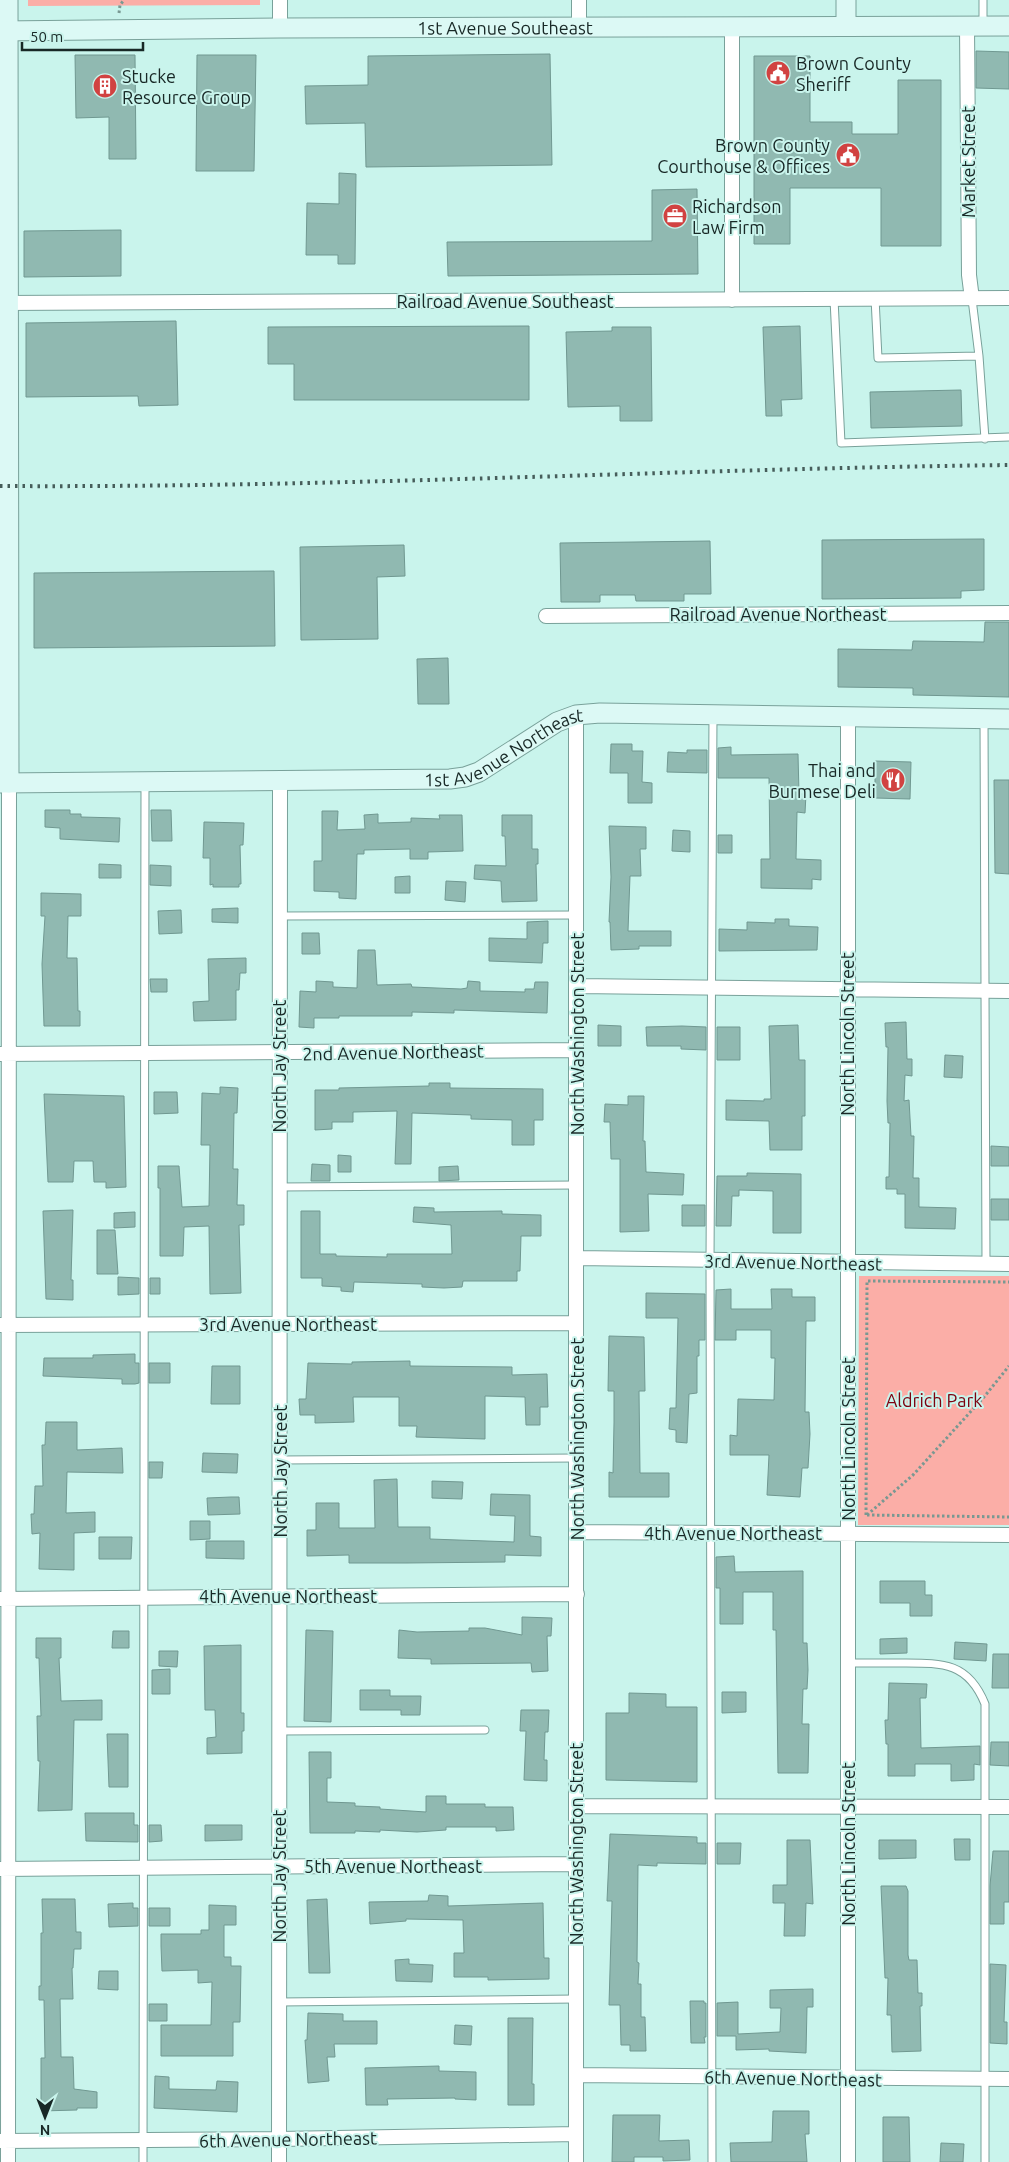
<svg xmlns="http://www.w3.org/2000/svg" width="1009" height="2162" font-family="Ubuntu,sans-serif">
  <style>
    .green { fill: #fbaea7 }
    .building { fill: #90b9b1; stroke: #709891 }
    .lines { fill: none; stroke-linecap: round; stroke-linejoin: round }
    .lane-casing { stroke: #79a19a; stroke-width: 9 }
    .street-casing { stroke: #79a19a; stroke-width: 16 }
    .secondary-casing { stroke: #79a19a; stroke-width: 21 }
    .path { stroke: #799892; stroke-width: 3; stroke-dasharray: 2.5 2.5; stroke-linecap: butt }
    .lane { stroke: #fff; stroke-width: 7 }
    .street { stroke: #fff; stroke-width: 14 }
    .secondary { stroke: #dcf9f5; stroke-width: 19 }
    .rail { stroke: #465d5a; stroke-width: 4; stroke-dasharray: 2.5 5; stroke-linecap: butt }
    .labels { text-anchor: middle; dominant-baseline: central; stroke-width: 4; stroke-linejoin: round; paint-order: stroke }
    .street-label { font-size: 18px; fill: #182826; stroke: #c9f4ec }
    .poi-label { font-size: 18px; fill: #182826; stroke: #c9f4ec; text-anchor: start }
    .park-label { font-size: 18px; fill: #7d0210; stroke: #c9f4ec }
  </style>
  <rect width="100%" height="100%" fill="#c9f4ec"/>
  <path class="green" d="M28,0H260V5L28,6Z
    M859,1276H1009V1525H858Z"/>
  <path class="building" d="M976,51L1009,52V89L976,88Z
    M550,54L552,165L366,167L365,123L306,124L305,86L368,85V56Z
    M75,55H135L136,159H109V117L76,118Z
    M197,55H256L254,171H196Z
    M754,56H810V122H852V134H898V80H941V246H881V188H790V244H754Z
    M339,173L356,174L355,264H338V255H306L307,203L339,204Z
    M697,189L698,274L448,276L447,242L652,241V190Z
    M121,230V276L24,277V231Z
    M176,321L178,405L139,406L138,396L26,397V323Z
    M529,326V400H294V364H268V327Z
    M800,326L802,399L781,400L782,416H766L763,327Z
    M612,327H651L652,421H620V406L568,407L566,332L612,331Z
    M961,390L962,426L871,428L870,392Z
    M984,539V590L961,591V598L822,599V540Z
    M710,541L711,594H684V601H636L635,595H600V602H561L560,543Z
    M404,545L405,576L377,577L378,639L301,640L300,547Z
    M274,571L275,646L34,648V573Z
    M985,622H1009V697L913,695V688L838,687V649L912,650L913,641L984,642Z
    M448,658L449,704H418L417,659Z
    M611,744H632V751H643L642,782L652,783V803H628V773H610Z
    M731,747V755L798,754L799,794H806L805,813L797,812L796,859L821,860V880L812,879V889L761,888V859H770L769,778H718V748Z
    M687,750H707V773L667,772L668,752L687,753Z
    M875,761L911,762L910,799L875,798Z
    M994,780H1009V874L995,873Z
    M45,810H70V814H81V817L120,818L119,842L60,839V828L45,827Z
    M151,810H171L172,841H152Z
    M322,811H338L337,830L365,829L364,815L378,814V823L411,822V818L440,819L439,815H462L463,851L428,852V859H410V849L364,850V854H357L356,899L339,898V892L314,891V861H322Z
    M502,815H532V849H538V864H536L537,901L502,902L501,881L474,879L475,865L506,866L505,836H502Z
    M204,822L244,823L243,845H240L241,884H239V887H213V884L210,885V858H203Z
    M609,826L646,827V849H640L641,876H630L628,931H671V946H639V949L611,950L610,922H609L611,877Z
    M673,830L690,831V852L672,851Z
    M718,835H732V853H718Z
    M99,864L121,865V878H99Z
    M150,865L171,866V886L150,885Z
    M410,876V893H395V877Z
    M446,881L466,882L465,902L445,900Z
    M41,893L81,894V916H68L67,958H77L78,1011H80V1026H44L42,964L45,916H41Z
    M238,908V923L212,922V909Z
    M181,910L182,933L159,934L158,911Z
    M775,919H789V926L818,927L817,950L719,951V929L747,930V922L775,923Z
    M548,921V943H543L542,963L489,961V938L527,939V922Z
    M302,933H319L320,954H302Z
    M358,950H375L377,985L411,984L412,987L461,989L467,988L468,981L480,982V991L525,992V989H534L535,982H548L547,1013L454,1010V1013L412,1012V1016H339V1018H314V1028L299,1027L300,991L316,992V981L333,982V987L357,988Z
    M246,958V973H240L239,990H236V1020L194,1021L193,1002L209,1001L208,959Z
    M150,979H167V992H151Z
    M906,1022L907,1059H912V1076L905,1075L904,1101L909,1100L911,1136H914L913,1178H919V1207L956,1208L955,1229L905,1228V1194H897V1189H886V1177H889L890,1123H888L887,1101L888,1047H886L885,1023Z
    M598,1025L621,1026V1046H598Z
    M798,1025L799,1060H805V1116H802V1150H770L769,1121L726,1120V1100L764,1101V1099H771L769,1026Z
    M682,1026L706,1027V1050L681,1049V1046H647L646,1027Z
    M717,1027H740V1060H717Z
    M945,1055L963,1056L962,1078L944,1077Z
    M429,1083H450V1088L543,1089V1120H534V1145H512V1120L471,1119V1115L412,1113L411,1164H395L397,1111L353,1112V1122H332V1129L315,1130V1090H339V1088L429,1086Z
    M220,1087L238,1088L237,1113H234L233,1169H238L237,1205H244V1225H239L241,1293L210,1294L209,1226L184,1227L183,1256H160V1188H158V1166H179L182,1207L209,1206L210,1145H201L202,1093L220,1094Z
    M154,1092H177L178,1113L154,1114Z
    M44,1094L124,1096L126,1187L106,1188V1182H94L93,1161H74L73,1182H48Z
    M628,1096H644L643,1141H645L646,1172L684,1174L683,1195L648,1194L649,1231L620,1232V1159H611L610,1122H604L605,1104L628,1105Z
    M991,1146L1009,1147V1166H991Z
    M338,1155L351,1156V1172H338Z
    M312,1164L330,1165V1181H311Z
    M458,1166L459,1180L439,1181V1167Z
    M747,1173L801,1174V1233H773V1191L739,1190V1196H732L731,1226H716L717,1176H747Z
    M991,1199H1009V1220H991Z
    M682,1205H705V1226H682Z
    M414,1207L434,1208V1212L502,1211V1214L541,1215V1236H521L520,1271H517V1281H463L462,1287L444,1288L422,1287V1284L354,1282L353,1292L341,1291V1287L322,1286V1278H301V1211H320V1254H336V1256L387,1257V1254H452L451,1225L413,1222Z
    M73,1210L71,1280H73V1300L46,1299L43,1211Z
    M135,1212V1227L114,1228V1213Z
    M97,1230H115L118,1274H97Z
    M118,1277L139,1278V1294L118,1295Z
    M150,1278H160V1294H150Z
    M731,1289V1309H772L771,1289H792V1297H815V1321H806L805,1412H809L810,1434L808,1468H802L800,1497L767,1495L769,1455H730V1435L737,1436L738,1399L774,1400L775,1358H771V1330H736V1340H715L716,1290Z
    M646,1293L705,1294V1340H699V1356H697V1393L689,1394L687,1443L676,1442V1430L669,1429L670,1408H676L678,1318H646Z
    M609,1336L644,1337L645,1391H639L640,1473H669V1497H609V1472L613,1473L614,1423V1391H608Z
    M135,1354V1363H139V1383L135,1384H122V1379L43,1376L44,1358H93V1355Z
    M410,1361V1366L512,1367V1375L547,1374L548,1407H540V1425H526L525,1397L485,1396V1439L416,1437L417,1426H399V1397H353L354,1422L315,1423V1415H300L299,1399H306L308,1363L352,1364V1362Z
    M149,1363H170V1383H149Z
    M212,1366H240V1404H211Z
    M46,1422H77V1450L122,1448L123,1473L67,1472L66,1513L95,1512V1532L74,1533V1570L39,1569L40,1533L32,1534L31,1514H34L35,1486H43L42,1445H45Z
    M203,1453L238,1454L237,1473L202,1472Z
    M149,1462H163L162,1478H149Z
    M397,1479L398,1527H430V1539L514,1542L515,1516L490,1515L491,1494L530,1495V1536L541,1537V1556L505,1555V1562L406,1563H349V1555L307,1556V1530H316V1503H339V1528H375L374,1480Z
    M432,1481L463,1482L462,1499L432,1498Z
    M231,1497H239L240,1514L208,1515L207,1498Z
    M190,1521H210V1539L190,1540Z
    M99,1537H132L131,1559H99Z
    M206,1541H244V1559L206,1558Z
    M734,1556L735,1572L803,1571V1643H807L808,1670L807,1689H803L802,1724H809L808,1773H778L776,1630H773V1592H743V1624H720V1588H716V1557Z
    M880,1581H925V1595H932V1616H910V1603H880Z
    M522,1617L552,1618L551,1636H547L548,1671L532,1672L531,1663L431,1664V1659L398,1658L399,1630L417,1632L469,1631V1628H485L522,1635Z
    M306,1630L333,1631L331,1722L304,1721Z
    M113,1631H129V1648H112Z
    M36,1638H61V1658H59L61,1701L102,1700V1720H74L72,1810L38,1811L40,1761H38L37,1716H41L39,1658H36Z
    M907,1638V1653L880,1654V1639Z
    M955,1642L987,1644L986,1661L954,1659Z
    M241,1645V1713H244V1731H242V1753L207,1754V1738L216,1737L215,1710H205L204,1646Z
    M159,1651H178L177,1667L159,1666Z
    M993,1654H1009V1688H992Z
    M170,1669V1694H152V1670Z
    M889,1683L927,1684L926,1698H920L921,1748L980,1746V1765L974,1764V1780L951,1781V1764H915V1776H888V1744H886L885,1720H888Z
    M360,1690H390V1696H421L420,1715H401V1710H360Z
    M722,1692H746V1712L722,1713Z
    M629,1693L666,1694V1707H697V1782L606,1780V1713H629Z
    M521,1710H549L548,1732H545L544,1760H547V1781L524,1780L526,1731H520Z
    M107,1734H128V1787H109Z
    M991,1742H1009V1766L990,1765Z
    M309,1752H331V1778H327V1802L355,1803V1806L380,1807V1809L426,1812V1796H446V1804H485V1807H513L514,1830L496,1831V1827H446V1830L417,1832L380,1830V1832L355,1831V1833H310Z
    M85,1813H134V1825H138V1842L86,1841Z
    M149,1825H161L162,1841L149,1842Z
    M205,1825H242V1840L205,1841Z
    M610,1834L697,1837V1843H706V1864L657,1863V1866L638,1865L637,1962L639,1963L638,1984H641V2017H645L646,2051H630V2045H621L620,2005H609L612,1901H607Z
    M954,1839H970V1860H955Z
    M787,1840H810L813,1904L806,1903L805,1936H784L785,1903H773V1885H787Z
    M879,1840H916V1858L879,1859Z
    M717,1843H741L740,1864H717Z
    M993,1851H1009V1902H1004V1924H990V1886Z
    M881,1886H906L908,1891V1955L909,1960H917L918,1993H922V2006H920L921,2051L892,2052L891,2015H887L888,1978H885Z
    M429,1895L448,1896V1906L543,1903L544,1958H549V1979L488,1980V1977H454V1953H464L463,1920L406,1919V1921L370,1924L369,1902L428,1901Z
    M42,1899H75L76,1932H81V1949H74L73,1968H72L73,1999H60L61,2057H73L74,2089L97,2092V2108H77V2110L41,2111V2058H45L44,2000H39V1986H41V1933H43Z
    M327,1899L330,1973H309L307,1900Z
    M133,1903V1908H138V1926L109,1927L108,1904Z
    M209,1905L236,1906V1925H224V1957H231V1966H241L240,2022H233V2056H161V2025H211L212,1982L198,1983V1970L162,1971L161,1946V1934H201V1930H209Z
    M149,1908H170V1926H149Z
    M409,1959V1964L433,1965L432,1982L396,1981L395,1960Z
    M990,1964L1006,1965L1004,2022H1007V2044L990,2043Z
    M99,1971H118V1990L98,1989Z
    M813,1989V2007H807L806,2053L769,2051V2049L736,2050V2036H717V2003L738,2002V2034L780,2032L781,2008H770V1990Z
    M690,2001H704V2003H706V2037H704L705,2043H691Z
    M149,2004H167V2021H149Z
    M308,2013L343,2014V2021H377V2044H334L335,2057H327L329,2081L308,2083L305,2040H307Z
    M508,2018H533L532,2084H534V2105H508Z
    M455,2025L472,2026L471,2045L454,2044Z
    M439,2066V2071L476,2072V2100L455,2099V2098L387,2099L388,2105H366L365,2068Z
    M155,2076L169,2077V2089L216,2090L217,2081L238,2082L237,2112L154,2108Z
    M773,2111H809V2134H805L807,2162H731L730,2143L772,2142Z
    M613,2115H660L659,2141L689,2140L690,2160L663,2161V2157H634V2162H612Z
    M883,2117H909L910,2162H883Z
    M941,2143L964,2144L963,2162H940Z"/>
  <g class="lines">
    <defs>
      <path id="lane" d="M983,25V0
        M875,298L878,358L979,356
        M834,299L841,443L1009,437
        M972,299L979,356L985,439
        M984,718L986,1264
        M279,916L577,915
        M279,1187L576,1185
        M280,1460L576,1458
        M848,1663C866,1663 885,1663 903,1663C942,1663 968,1662 985,1704V2162
        M280,1731L485,1730
        M279,2002L576,1999
        M143,2162L145,782
        M712,2162L710,1261L713,715"/>
      <path id="street" d="M280,0V28
        M967,26L969,275L972,299
        M579,27V0
        M732,27V300
        M1,303L1009,298
        M546,616L1009,613
        M576,715V2162
        M577,986L1009,991
        M0,1054L577,1050
        M576,1258L1009,1264
        M0,1325L576,1323
        M577,1532L1009,1535
        M1,1599L577,1594
        M576,1806L1009,1807
        M0,1869L575,1864
        M576,2075L1009,2079
        M1,2141L279,2139L576,2134
        M8,2162L9,783
        M279,2162L280,780
        M848,2162V716"/>
      <g id="secondary">
        <path d="M8,0L9,783"/>
        <path d="M846,26V0"/>
        <path id="s1" d="M0,31L280,28L1009,26"/>
        <path id="s2" d="M0,783L450,779L465,777L479,772L557,722L576,715L600,713L1009,719"/>
      </g>
    </defs>
    <use href="#lane" class="lane-casing"/>
    <use href="#street" class="street-casing"/>
    <use href="#secondary" class="secondary-casing"/>
    <path class="path" d="M119,13L120,5L124,0
      M866,1515L867,1281L1009,1282
      M867,1515L913,1475L984,1397L1009,1366
      M867,1515L1009,1517"/>
    <use href="#lane" class="lane"/>
    <use href="#street" class="street"/>
    <use href="#secondary" class="secondary"/>
    <path class="rail" d="M0,486C336,488 673,469 1009,465"/>
  </g>
  <defs>
    <symbol id="civic-disc" viewBox="-11 -11 22 22"><circle r="9.5" fill="#d14241" stroke="#c9f4ec"/><path d="M-.6-6.5H3V-4.5H.6V-3L4-1V1h2V6H-6V1h2V-1L-.6-3ZM-1.2 2.5V6h2.4V2.5Z" fill="#fff"/></symbol>
    <symbol id="building-disc" viewBox="-11 -11 22 22"><circle r="9.5" fill="#d14241" stroke="#c9f4ec"/><path d="M-4-6H4V6H1V3H-1V6H-4ZM-2.5-4.3h1.7v1.8h-1.7ZM.8-4.3h1.7v1.8H.8ZM-2.5-1h1.7V.8h-1.7ZM.8-1h1.7V.8H.8Z" fill="#fff"/></symbol>
    <symbol id="office-disc" viewBox="-11 -11 22 22"><circle r="9.5" fill="#d14241" stroke="#c9f4ec"/><path d="M-6-3h4V-5.5h4V-3h4V5H-6ZM-1-4.5V-3h2v-1.5ZM-6 0V1H6V0Z" fill="#fff"/></symbol>
    <symbol id="restaurant-disc" viewBox="-11 -11 22 22"><circle r="9.5" fill="#d14241" stroke="#c9f4ec"/><path d="M-5-6h1v4h1v-4h1v4h1v-4h1v5L-1.5 .5V6h-2V.5L-5-1ZM5-6V6H3V1.5H1.5Q1.5-4 5-6Z" fill="#fff"/></symbol>
  </defs>
  <g fill-rule="evenodd">
    <use href="#civic-disc" x="764" y="59" width="28" height="28"/>
    <use href="#building-disc" x="91" y="72" width="28" height="28"/>
    <use href="#civic-disc" x="834" y="141" width="28" height="28"/>
    <use href="#office-disc" x="661" y="202" width="28" height="28"/>
    <use href="#restaurant-disc" x="879" y="766" width="28" height="28"/>
  </g>
  <g class="labels">
    <g class="street-label">
      <text stroke="none"><textPath href="#s1" startOffset="505">1st Avenue Southeast</textPath></text>
      <text transform="translate(968 162) rotate(-90)">Market Street</text>
      <text x="505" y="301">Railroad Avenue Southeast</text>
      <text x="778" y="614">Railroad Avenue Northeast</text>
      <text stroke="none"><textPath href="#s2" startOffset="512">1st Avenue Northeast</textPath></text>
      <text transform="translate(577 1034) rotate(-90)">North Washington Street</text>
      <text transform="translate(847 1034) rotate(-90)">North Lincoln Street</text>
      <text transform="translate(393 1052) rotate(-1)">2nd Avenue Northeast</text>
      <text transform="translate(279 1066) rotate(-90)">North Jay Street</text>
      <text transform="translate(793 1262) rotate(1)">3rd Avenue Northeast</text>
      <text x="288" y="1324">3rd Avenue Northeast</text>
      <text transform="translate(577 1439) rotate(-90)">North Washington Street</text>
      <text transform="translate(848 1439) rotate(-90)">North Lincoln Street</text>
      <text transform="translate(280 1471) rotate(-90)">North Jay Street</text>
      <text x="733" y="1533">4th Avenue Northeast</text>
      <text x="288" y="1596">4th Avenue Northeast</text>
      <text transform="translate(576 1844) rotate(-90)">North Washington Street</text>
      <text transform="translate(848 1844) rotate(-90)">North Lincoln Street</text>
      <text x="393" y="1866">5th Avenue Northeast</text>
      <text transform="translate(279 1876) rotate(-90)">North Jay Street</text>
      <text transform="translate(793 2078) rotate(1)">6th Avenue Northeast</text>
      <text transform="translate(288 2139) rotate(-1)">6th Avenue Northeast</text>
    </g>
    <g class="poi-label">
      <text x="796" y="63">Brown County<tspan x="796" dy="21">Sheriff</tspan></text>
      <text x="122" y="76">Stucke<tspan x="122" dy="21">Resource Group</tspan></text>
      <text x="830" y="145" text-anchor="end">Brown County<tspan x="830" dy="21">Courthouse &amp; Offices</tspan></text>
      <text x="692" y="206">Richardson<tspan x="692" dy="21">Law Firm</tspan></text>
      <text x="876" y="770" text-anchor="end">Thai and<tspan x="876" dy="21">Burmese Deli</tspan></text>
    </g>
    <g class="park-label">
      <text x="934" y="1400">Aldrich Park</text>
    </g>
  </g>
  <g transform="translate(45 2117) rotate(180)" stroke="#c9f4ec" stroke-width="4" paint-order="stroke">
  <path d="M0-4L9 19L0 12L-9 19Z" fill="#182826"/>
  <text y="-8" font-size="14" font-weight="bold" text-anchor="middle" fill="#182826">N</text>
  </g>
  <path d="M22 42v8h121v-8" fill="none" stroke="#182826" stroke-width="2.5"/>
  <text x="30" y="42" font-size="15" fill="#182826" stroke="#c9f4ec" stroke-width="4" paint-order="stroke">50 m</text>
</svg>
